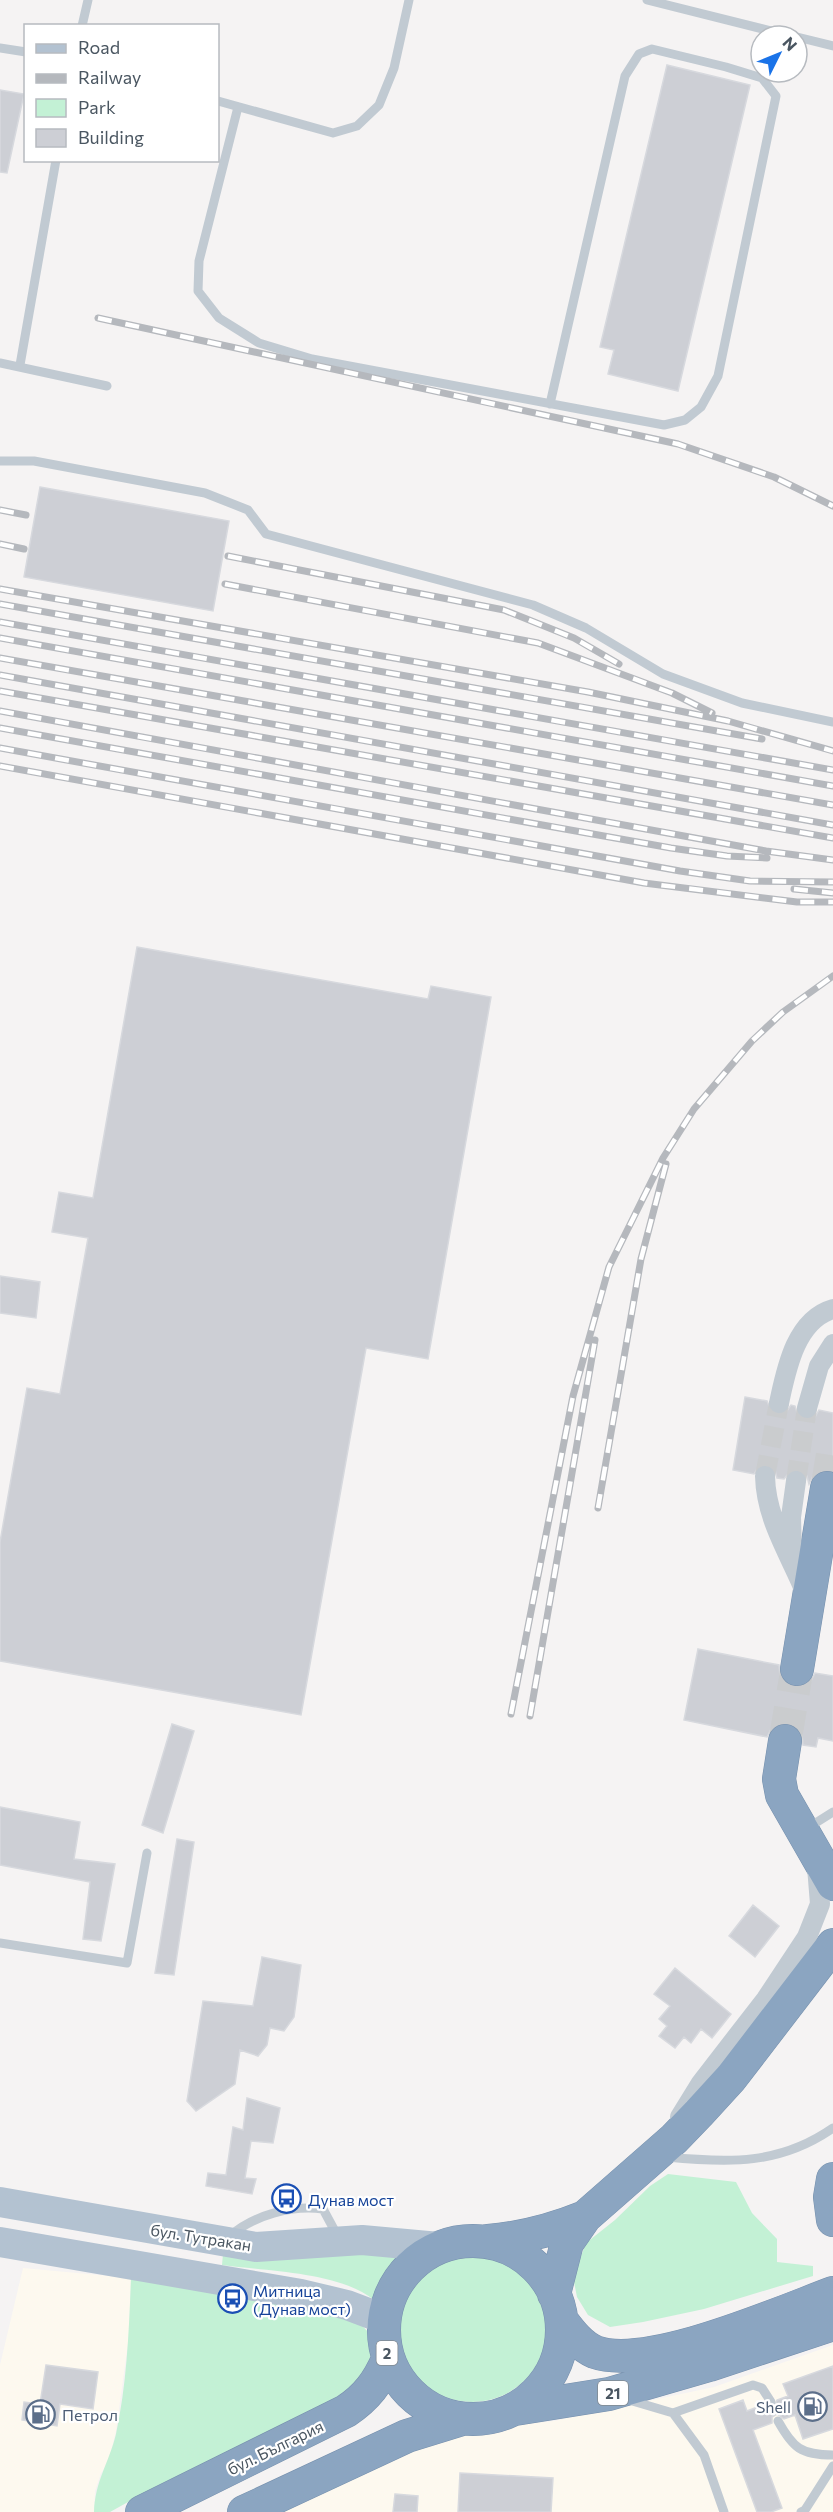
<svg xmlns="http://www.w3.org/2000/svg" width="833" height="2512" font-family="Commissioner,sans-serif">
  <style>
    .commercial { fill: #fdf9ef }
    .green { fill: #c3f1d5 }
    .building { fill: #cdcfd5; stroke: #d7d9de; stroke-width: 1.5 }
    .lines { fill: none; stroke-linecap: round; stroke-linejoin: round }
    .street-tunnel { stroke: #caccce; stroke-width: 20; stroke-dasharray: 20 10; stroke-linecap: butt }
    .highway-tunnel { stroke: #caccce; stroke-width: 33; stroke-dasharray: 33 16; stroke-linecap: butt }
    .highway-casing { stroke: #7690ad; stroke-width: 34 }
    .lane { stroke: #c1cad2; stroke-width: 9 }
    .street { stroke: #c1cad2; stroke-width: 20 }
    .primary { stroke: #b3c2d1; stroke-width: 30 }
    .highway { stroke: #8ba5c1; stroke-width: 33 }
    .rail-casing { stroke: #b5b8bd; stroke-width: 7 }
    .rail { stroke: #fff; stroke-width: 4.5; stroke-dasharray: 14; stroke-linecap: butt }
    .labels { text-anchor: middle; dominant-baseline: central; stroke-width: 4.5; stroke-linejoin: round; paint-order: stroke }
    .shield { fill: #fff; stroke: #808990; stroke-width: 1.5 }
    .shield-label { font-size: 15px; font-weight: bold; fill: #4a5661 }
    .transit-label { font-size: 16px; fill: #164399; stroke: #fff; text-anchor: start }
    .street-label { font-size: 16px; fill: #4a5661; stroke: #fff }
    .service-label { font-size: 16px; fill: #4e5e75; stroke: #fff; text-anchor: end }
  </style>
  <rect width="100%" height="100%" fill="#f5f3f3"/>
  <path class="commercial" d="M23,2268L131,2278L129,2336L116,2431L108,2464L101,2473L95,2491L94,2512H0V2365Z
    M833,2345V2512H274L433,2441L515,2425L554,2421L714,2387Z"/>
  <path class="green" d="M668,2174L736,2182L752,2213L777,2239V2262L813,2266V2276L704,2309L643,2322L610,2327L588,2315L577,2297L573,2277L586,2243L615,2220L650,2186Z
    M312,2247L404,2255L405,2260L390,2276L378,2299L374,2300C340,2272 266,2271 222,2265L223,2254Z
    M397 2327a75 75 0 1 1 150 0a75 75 0 1 1-150 0Z
    M131,2278L285,2301L357,2320L369,2333L372,2344L370,2363L353,2385L326,2405L157,2486L110,2512H94C95,2481 109,2463 116,2434C127,2383 129,2330 131,2278Z"/>
  <path class="building" d="M667,65L750,85L678,391L608,374L614,350L600,347Z
    M0,90L24,94L7,173L0,172Z
    M40,487L229,521L213,611L24,577Z
    M137,947L428,999L431,986L491,997L428,1359L366,1348L301,1715L0,1661V1542L27,1388L60,1394L88,1238L52,1232L59,1192L93,1198Z
    M0,1276L40,1282L36,1318L0,1313Z
    M745,1397L767,1401L771,1411L777,1415L787,1411L791,1405L795,1406L798,1416L804,1420L815,1417L819,1410L833,1413V1471H820L813,1476L809,1484L807,1476L798,1469L791,1470L784,1479L777,1478L775,1470L770,1465L759,1466L754,1474L733,1470Z
    M698,1649L779,1665L780,1676L785,1683L793,1687L804,1686L811,1681L815,1673L833,1676V1741L818,1738L816,1747L803,1745L802,1734L796,1726L787,1722L778,1724L771,1729L767,1737L684,1720Z
    M172,1724L194,1731L163,1833L142,1825Z
    M0,1807L80,1822L74,1859L115,1864L101,1941L83,1939L90,1882L0,1865Z
    M177,1839L194,1842L174,1975L155,1973Z
    M753,1905L779,1926L755,1957L729,1936Z
    M262,1957L301,1965L294,2017L284,2031L270,2028L267,2045L258,2056L240,2050L235,2084L196,2111L187,2101L203,2001L253,2006Z
    M675,1968L731,2014L712,2038L701,2029L691,2043L684,2037L675,2048L659,2036L667,2026L659,2019L670,2006L654,1994Z
    M247,2098L280,2108L273,2143L251,2141L245,2178L256,2179L252,2194L206,2186L208,2173L226,2175L233,2127L243,2130Z
    M46,2365L98,2372L93,2409L60,2404L57,2426L22,2420L24,2402L40,2404Z
    M833,2366V2429L803,2439L795,2415L784,2419L777,2414L772,2417V2423L753,2430L782,2508L771,2512H757L719,2409L743,2400L747,2411L765,2404L768,2408H774L777,2400L788,2396L783,2384Z
    M460,2473L553,2478L551,2512H458Z
    M395,2494L418,2496L417,2512H393Z"/>
  <g class="lines">
    <path class="street-tunnel" d="M765,1476L779,1403
      M796,1481L807,1408"/>
    <path class="highway-tunnel" d="M827,1488L833,1451
      M785,1741L797,1669"/>
    <defs>
      <path id="highway" d="M797,1669L827,1488
        M785,1741L779,1779L782,1795L833,1884
        M833,2179L830,2197L833,2220
        M384 2330a89 89 0 1 1 178 0a89 89 0 1 1-178 0Z
        M488,2241C523,2238 553,2230 585,2217
        M554,2294L567,2243L585,2217L674,2139L699,2113L731,2078L833,1945
        M562,2321C571,2333 581,2346 595,2352C648,2371 779,2313 833,2293
        M515,2409L609,2394L709,2365L833,2324
        M142,2512L346,2411C367,2397 378,2382 388,2359
        M244,2512L407,2436L462,2419"/>
    </defs>
    <use href="#highway" class="highway-casing"/>
    <path class="lane" d="M647,0L791,36
      M82,26L88,0
      M797,37L833,46
      M0,48L26,52
      M218,101L333,133L357,126L379,105L394,68L409,0
      M238,107L199,261L198,291L219,318L259,343L312,359L664,425L685,420L701,407L718,376L776,96L762,78L726,67L652,49L639,54L625,76L550,404
      M0,363L107,386
      M20,365L56,160
      M0,461H34L205,493L248,510L266,534L533,605L586,628L663,674L742,703L833,722
      M806,1829L833,1812
      M0,1943L127,1963L147,1853
      M667,2157C729,2163 780,2165 833,2128
      M230,2236C254,2215 291,2205 323,2209L337,2235
      M629,2400L673,2413L704,2455L724,2512
      M673,2413L753,2385L762,2388L771,2402
      M778,2421C793,2448 801,2455 833,2455
      M801,2512L805,2510L833,2466"/>
    <path class="street" d="M779,1403C786,1371 795,1320 833,1309
      M807,1408L819,1366L833,1344
      M765,1476C766,1520 790,1554 806,1594
      M792,1554L791,1517L796,1481
      M680,2117L701,2083L766,1999L807,1937L820,1904L817,1867"/>
    <path class="primary" d="M0,2202L256,2247L362,2240L439,2247
      M0,2242L301,2294L347,2305L384,2319"/>
    <use href="#highway" class="highway"/>
    <defs>
      <path id="rail" d="M98,318L678,444L774,477L833,506
        M0,510L26,515
        M0,544L24,549
        M228,556L504,610L574,638L619,664
        M225,584L538,643L672,693L712,713
        M0,589L588,692L728,721L833,751
        M0,604L762,739
        M0,622L833,770
        M0,638L833,786
        M0,658L833,805
        M0,675L833,825
        M0,691L833,838
        M0,711L766,851L833,860
        M0,728L671,848L727,856L767,858
        M0,748L680,871L750,881L833,882
        M0,766L644,883L797,902H833
        M794,889L833,893
        M598,1508L641,1259L666,1164
        M511,1714L573,1396L609,1267L663,1158L694,1109L752,1041L783,1012L833,976
        M530,1716L595,1340"/>
    </defs>
    <use href="#rail" class="rail-casing"/>
    <use href="#rail" class="rail"/>
  </g>
  <defs>
    <symbol id="bus-ring" viewBox="-11 -11 22 22"><circle r="9.5" fill="#fff" stroke="#1a4fb4" stroke-width="1.5"/><path d="M-5-6H5V4H4V6H2V4H-2V6H-4V4H-5ZM-3.5-4V0h7V-4ZM-3.5 1.2v1.5H-2V1.2ZM2 1.2v1.5H3.5V1.2Z" fill="#1a4fb4"/></symbol>
    <symbol id="fuel-ring" viewBox="-11 -11 22 22"><circle r="9.5" fill="#fff" stroke="#5c6f8a" stroke-width="1.5"/><path d="M-5.5-6h7V0h2V4h1.3V-2.5L3-4.5l.8-.8L6-3V5H2.5V1h-1V6h-7ZM-4.2-4.7v3.2H.2V-4.7Z" fill="#5c6f8a"/></symbol>
  </defs>
  <g fill-rule="evenodd">
    <use href="#bus-ring" x="270" y="2182" width="33" height="33"/>
    <use href="#bus-ring" x="216" y="2282" width="33" height="33"/>
    <use href="#fuel-ring" x="796" y="2390" width="33" height="33"/>
    <use href="#fuel-ring" x="24" y="2398" width="33" height="33"/>
  </g>
  <g class="labels">
    <g class="shield">
      <rect x="376.5" y="2341" width="21" height="24" rx="4.5"/>
      <rect x="598" y="2381" width="30" height="24" rx="4.5"/>
    </g>
    <g class="shield-label">
      <text x="387" y="2353">2</text>
      <text x="613" y="2393">21</text>
    </g>
    <g class="transit-label">
      <text x="308" y="2199">Дунав мост</text>
      <text x="253" y="2290">Митница<tspan x="253" dy="18">(Дунав мост)</tspan></text>
    </g>
    <g class="street-label">
      <text transform="translate(201 2237) rotate(9)">бул. Тутракан</text>
      <text transform="translate(275 2447) rotate(-26)">бул. България</text>
    </g>
    <g class="service-label">
      <text x="791" y="2406">Shell</text>
      <text x="62" y="2414" text-anchor="start">Петрол</text>
    </g>
  </g>
  <rect x="24" y="24" width="195" height="138" fill="#ffffff" stroke="#b7bbc0" stroke-width="1.5"/>
  <rect x="36" y="44" width="30" height="9" fill="#b3c2d1" stroke="#b7bbc0" stroke-width="1.5"/>
  <text x="78" y="54" font-size="18" fill="#4a5661">Road</text>
  <rect x="36" y="74" width="30" height="9" fill="#b5b8bd" stroke="#b7bbc0" stroke-width="1.5"/>
  <text x="78" y="84" font-size="18" fill="#4a5661">Railway</text>
  <rect x="36" y="99" width="30" height="18" fill="#c3f1d5" stroke="#b7bbc0" stroke-width="1.5"/>
  <text x="78" y="114" font-size="18" fill="#4a5661">Park</text>
  <rect x="36" y="129" width="30" height="18" fill="#cdcfd5" stroke="#b7bbc0" stroke-width="1.5"/>
  <text x="78" y="144" font-size="18" fill="#4a5661">Building</text>
  <g transform="translate(779 54) rotate(47)"><circle r="28" fill="#ffffff" stroke="#b7bbc0" stroke-width="1.5"/>
  <path d="M0-4.5L10 22L0 15L-10 22Z" fill="#1a73e8"/>
  <text y="-9" font-size="16" font-weight="bold" text-anchor="middle" fill="#4a5661">N</text>
  </g>
</svg>
